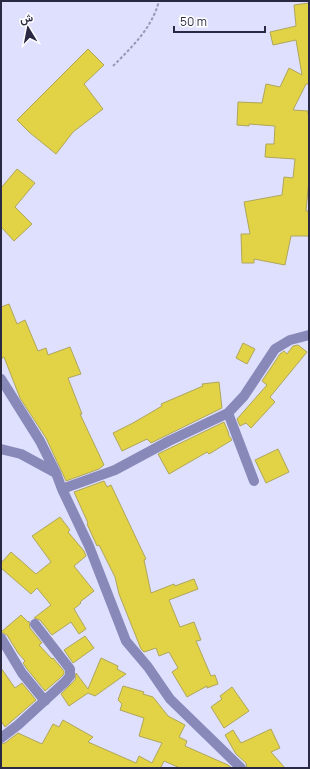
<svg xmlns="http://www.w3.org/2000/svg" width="310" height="769" font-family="Manrope,Vazirmatn,sans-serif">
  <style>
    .building { fill: #e2d346; stroke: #afa65a }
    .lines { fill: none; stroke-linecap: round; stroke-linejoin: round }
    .path { stroke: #9798b4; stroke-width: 2; stroke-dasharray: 3 2; stroke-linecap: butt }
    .minor { stroke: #8889b9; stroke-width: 10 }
  </style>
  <rect width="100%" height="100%" fill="#dfe0fe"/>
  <path class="building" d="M309,3V84H306L293,110L308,111V114L309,115V179L306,211H309V236H291L285,265L254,259V263H242L241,234H250L244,202L282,195L284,177L293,178L295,159L265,157L266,144H274L275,126L249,124V126L237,125L238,102L262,103L266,84L280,87L289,68L302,75L296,40L273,45L270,32L296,26L294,5Z
    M88,49L104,65L84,84L103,109L73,132L56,154L29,132L17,120Z
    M17,169L35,183L15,207L32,224L14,241L1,227V188Z
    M9,304L17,324L25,320L38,351L46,348L48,355L70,347L81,374L68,378L82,414H80L104,465L99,469L66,481L46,438L20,398L4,357L1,359V307Z
    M243,343L255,349L247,364L236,358Z
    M298,345L307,352L270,397L275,402L251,428L246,423L240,426L237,419L267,385L262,381L280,354L284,351L287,354L293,346Z
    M219,382L222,408L151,443L147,439L122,451L113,433L133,423L162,406L161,404L203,386L202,384Z
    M224,422L229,434H228L232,440L209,454L207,452L169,474L158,454Z
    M278,449L289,472L266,483L255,460Z
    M104,481L107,487L111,485L146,559L144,560L151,593L174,584L175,586L194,579L198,589L169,600L180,627L194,622L201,640L196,641L211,676L215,675L218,684L207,688V686L187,697L172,672L178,668L169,652L159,656L156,648L144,652L141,649L119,594L115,577L99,545L97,546L87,524L88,523L74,492Z
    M60,517L70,530L68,532L84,551L86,556L74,566L94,591L80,602L81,603L74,609L86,629L79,634L71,622L52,635L40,620L34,618L51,605L37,588L31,594L1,568V563L11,552L36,574L51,562L32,536Z
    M21,615L28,622L29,621L30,628L42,643L39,645L52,659L53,658L64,671V674L60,678L45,691L27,669L23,663L25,661L18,653L7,635L1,632Z
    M85,636L94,648L73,663L64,650Z
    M101,658L118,666L117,669L126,674L95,696L88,693L69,706L61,694L75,680L76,673L88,689Z
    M1,668L15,688L22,683L36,700L5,727L1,721Z
    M123,686L144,692L143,694L153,697L168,716L185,725L179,737L187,741L185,746L228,765L232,768H180L164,761L161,767L163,768H1V744L5,743L18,733L42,744L53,724L59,727L63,720L93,737L88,742L136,763L139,756L152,763L162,743L139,736L144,718L120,710L122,704L118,700Z
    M232,687L249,711L224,728L211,707L222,699L220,696Z
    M271,729L280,748L271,752L285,768H247L246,763L236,754L225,735L233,730L241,743Z"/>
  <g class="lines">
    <path class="path" d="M113,66C132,47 152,28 159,1"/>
    <path class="minor" d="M1,379L40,441L56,473
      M228,413L254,481
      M1,449L21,454L56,473L62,489L89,546L126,641L148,667L170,699L241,768
      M62,489L115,470L169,441L228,413L244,396L275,349L290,340L309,335
      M1,638L22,673L45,701
      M1,738L18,725L65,682L70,676V669L35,624"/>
  </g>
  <rect width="310" height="769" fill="none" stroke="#292944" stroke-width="4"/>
  <g transform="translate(28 28) rotate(350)" stroke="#ffffff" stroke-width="3" paint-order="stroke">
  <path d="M0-3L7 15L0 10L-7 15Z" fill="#292944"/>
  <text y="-6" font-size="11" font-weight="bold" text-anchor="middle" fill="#292944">ش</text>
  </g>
  <path d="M174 26v6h91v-6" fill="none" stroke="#292944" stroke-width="2"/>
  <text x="180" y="26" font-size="12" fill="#292944" stroke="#ffffff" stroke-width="3" paint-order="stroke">50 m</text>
</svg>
